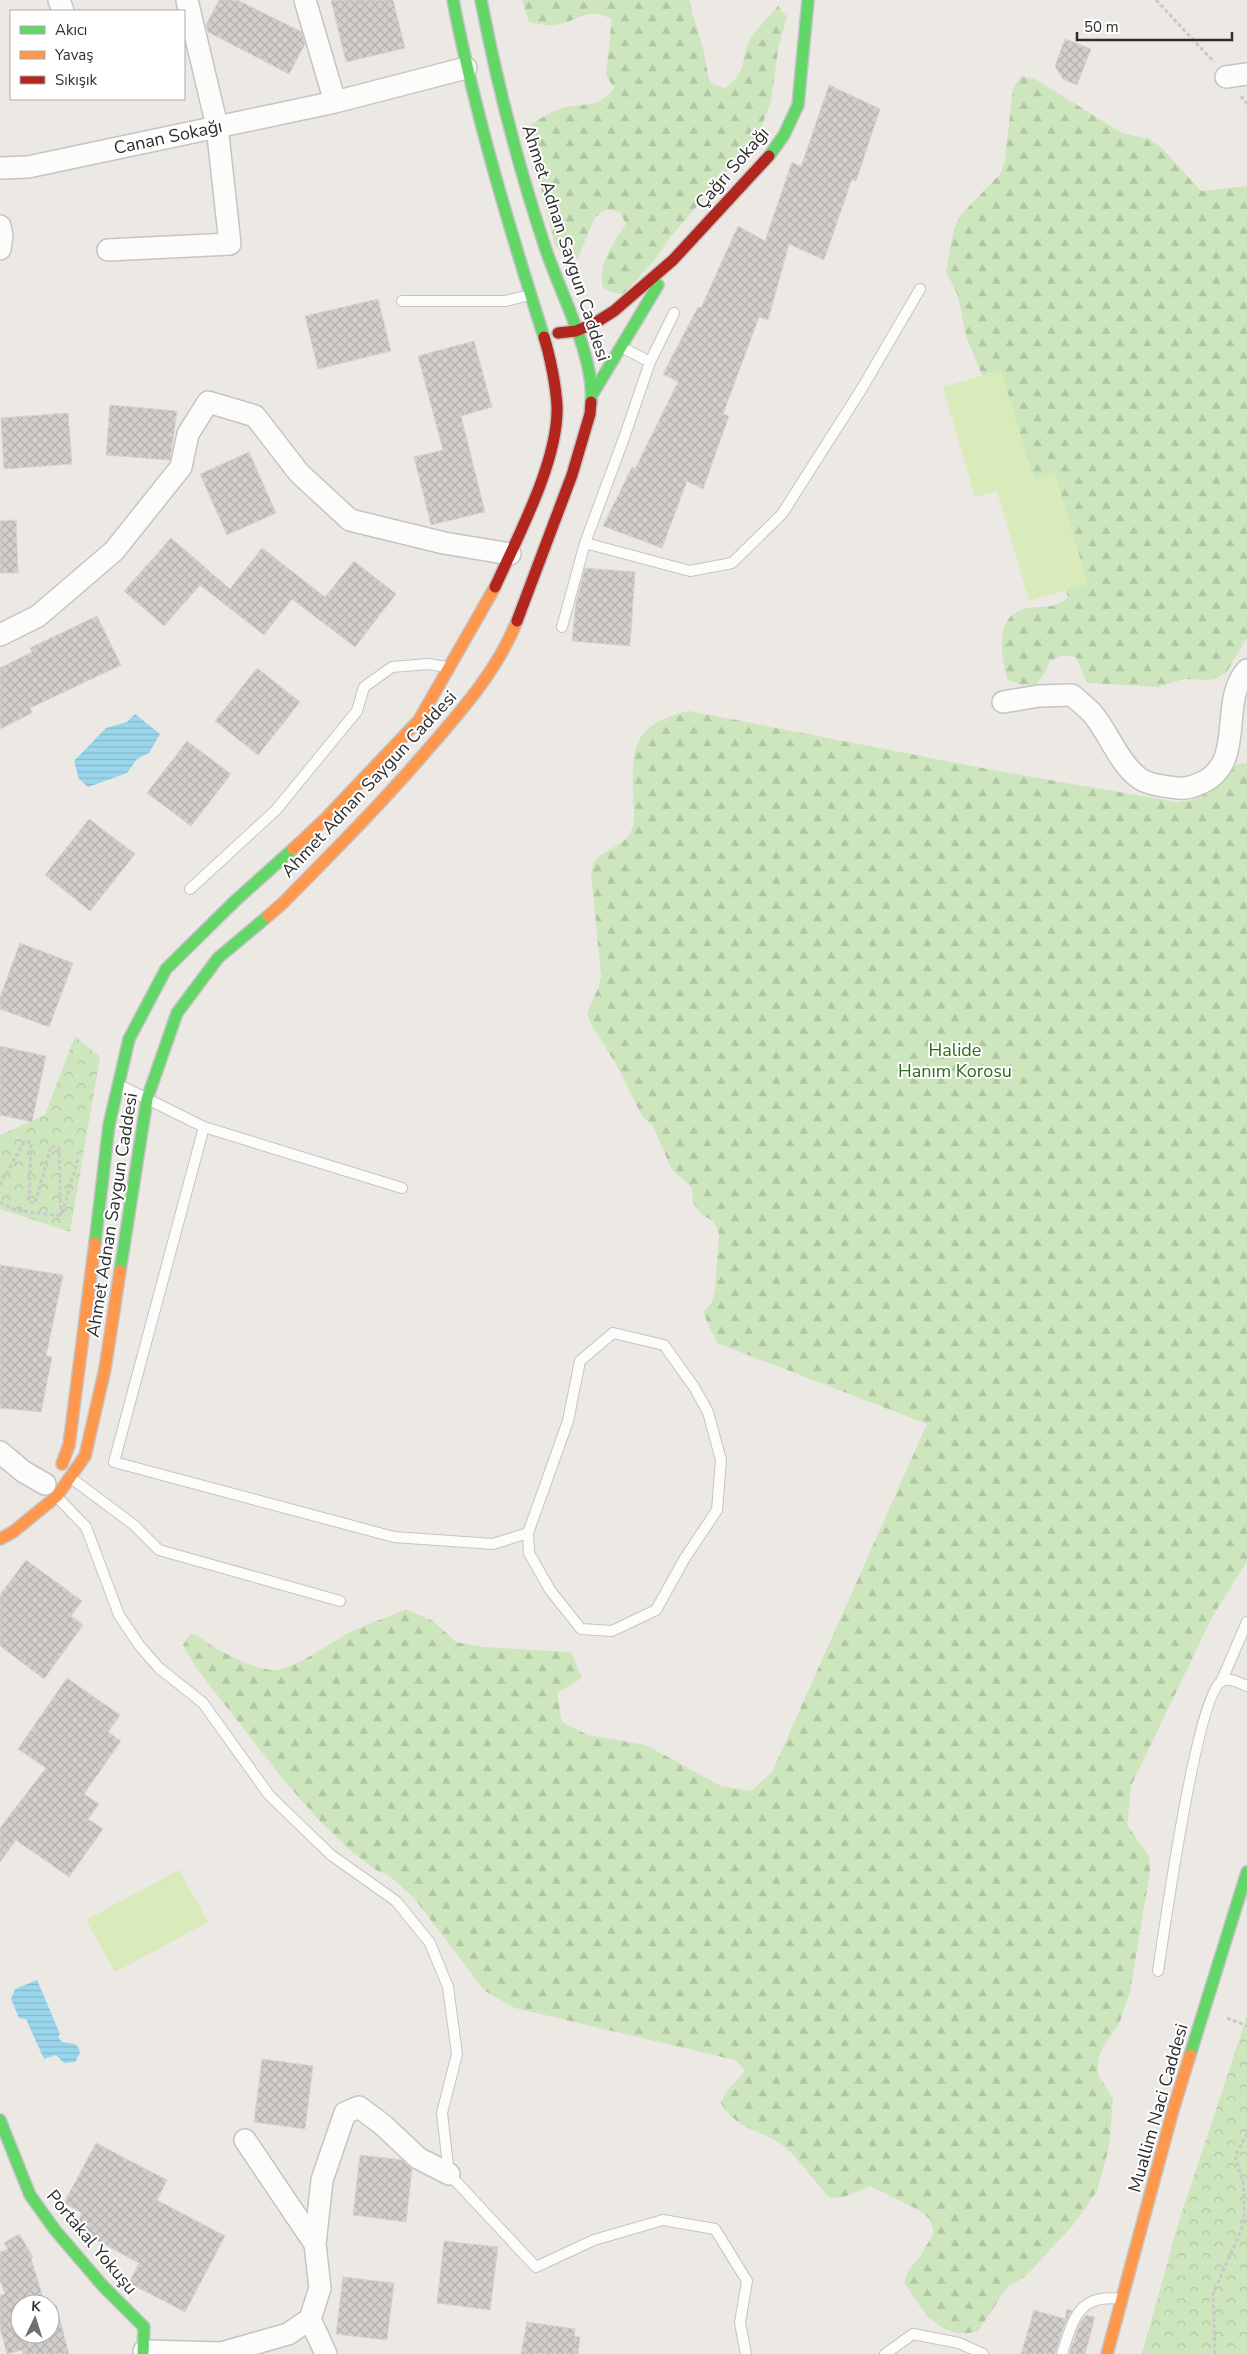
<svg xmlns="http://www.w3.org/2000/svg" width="1247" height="2354" font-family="'Nunito Sans',sans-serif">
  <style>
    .forest { fill: url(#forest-firs) }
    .park { fill: url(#park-crowns) }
    .pitch { fill: #d9eabb }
    .water { fill: url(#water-rules) }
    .building { fill: url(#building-cross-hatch); stroke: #d7d4d0 }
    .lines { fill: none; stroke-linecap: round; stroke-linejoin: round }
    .lane-casing { stroke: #c5c4c5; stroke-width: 12 }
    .street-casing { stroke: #c5c4c5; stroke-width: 24 }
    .fast-casing { stroke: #c5c4c5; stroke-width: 14 }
    .slow-casing { stroke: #c5c4c5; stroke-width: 14 }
    .jam-casing { stroke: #c5c4c5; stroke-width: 14 }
    .path { stroke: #c9c9c8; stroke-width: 3; stroke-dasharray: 4 2.5; stroke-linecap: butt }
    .lane { stroke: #fcfcfb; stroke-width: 10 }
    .street { stroke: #fcfcfb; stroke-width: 21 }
    .fast { stroke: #63d668; stroke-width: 11 }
    .slow { stroke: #ff974d; stroke-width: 11 }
    .jam { stroke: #b3261e; stroke-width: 11 }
    .labels { text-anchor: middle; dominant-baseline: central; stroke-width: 4; stroke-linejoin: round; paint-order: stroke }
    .street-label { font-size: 18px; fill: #2e2e2e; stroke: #fff }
    .park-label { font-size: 18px; fill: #2c6e1b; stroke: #fff }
  </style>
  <defs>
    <pattern id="forest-firs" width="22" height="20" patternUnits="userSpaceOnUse" patternTransform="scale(1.25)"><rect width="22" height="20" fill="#cee6be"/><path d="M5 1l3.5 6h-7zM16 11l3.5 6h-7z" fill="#b1c6a4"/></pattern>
    <pattern id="park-crowns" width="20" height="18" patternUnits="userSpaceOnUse" patternTransform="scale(1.25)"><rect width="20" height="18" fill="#cee6be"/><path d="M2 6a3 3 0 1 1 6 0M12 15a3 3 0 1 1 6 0" fill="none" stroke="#b1c6a4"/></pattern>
    <pattern id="water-rules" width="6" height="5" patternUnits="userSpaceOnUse" patternTransform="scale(1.25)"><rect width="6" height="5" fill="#99d6ec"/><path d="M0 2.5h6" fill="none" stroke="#84b8cb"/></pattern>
    <pattern id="building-cross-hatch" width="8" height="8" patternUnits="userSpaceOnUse" patternTransform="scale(1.25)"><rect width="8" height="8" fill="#d1cecb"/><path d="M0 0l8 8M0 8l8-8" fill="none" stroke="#b4b1af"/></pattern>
  </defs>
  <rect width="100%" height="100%" fill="#ece8e4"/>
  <path class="forest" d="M522,0H690C692,18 697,25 701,41C706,56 705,69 711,83L725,88C749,71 739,61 750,40C754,32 771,14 778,6L787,17L779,44L771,101L756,142L726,172L668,240L654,261L623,294L613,293L603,288C597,264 613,243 626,224L620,212L607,209L595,217L578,258L564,255L555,245L526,129C533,122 556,109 566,107C589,103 599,108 614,88L606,75L612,19C588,7 583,18 560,24C549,27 540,24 529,22Z
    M1021,76L1035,79L1122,133L1150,139L1162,148L1201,191L1247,186V638L1226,673L1212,680L1184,679L1158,687L1087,683L1076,657L1063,655L1050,661L1044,674L1035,686L1022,685L1008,680C1000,656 994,613 1028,608C1047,605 1050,610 1068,598L1032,472L984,380L966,336L958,296L946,271L954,229L960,216L1001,173L1005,160L1013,88Z
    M689,711L1003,772L1177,802C1186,801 1196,800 1204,795C1222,785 1221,763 1247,763V1561L1212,1617L1131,1786L1127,1825L1149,1856L1150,1871L1130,1992L1119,2024L1103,2047L1098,2060V2074L1113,2099L1109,2147L1097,2191L1074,2224L1025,2277L1008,2286L978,2331C941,2342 921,2310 904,2282L909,2269L919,2258L934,2233L930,2219L919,2210L870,2186L844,2197L830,2198C815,2183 804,2165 789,2151C769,2130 738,2133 721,2103C727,2087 736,2084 745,2070L735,2060L515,2008L485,1991L414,1898L390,1876L376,1870L352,1852L318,1819L283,1779L197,1669L183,1645L191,1633C204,1638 207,1643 217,1649C232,1657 254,1668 271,1670C293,1672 331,1641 353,1631C370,1623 388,1617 406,1609L433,1621L456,1642L483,1647L571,1652L582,1678L557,1693L562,1722L588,1735L646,1745L721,1786L751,1791L772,1772L927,1424L717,1343L703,1313L712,1302L715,1288L719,1233L713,1221L701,1214L693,1202L692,1188L671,1168L653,1126L642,1116L616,1064L592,1026L587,1013L599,986L601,973L591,874C592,870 593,863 596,859C606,849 622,847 630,833C636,823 634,811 633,799C632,748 631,724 689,711Z"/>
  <path class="park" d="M75,1036L100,1057L70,1232L0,1209V1135L45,1115Z
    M1247,2016V2354H1142L1179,2221Z"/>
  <path class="pitch" d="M1001,370L1034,480L1055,474L1088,584L1029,601L997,491L975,497L943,387Z
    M179,1870L208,1922L115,1972L86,1920Z"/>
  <path class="water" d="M135,714L160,734L149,753L137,759L127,773L88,787L79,779L74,761L106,728L127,722Z
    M37,1980L60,2034L58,2037L62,2042C71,2044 78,2041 80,2053L75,2062L64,2063L56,2055L44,2059L26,2019L19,2018L11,1999L15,1989Z"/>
  <path class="building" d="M219,0H237L302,32L305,44L289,74L208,32L206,25Z
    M331,0H393L405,48L346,62Z
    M1065,39L1091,49L1077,85L1063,79L1055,66Z
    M829,85L880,109L856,181L852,179L824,260L789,244L768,320L759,317L723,414L729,416L703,489L687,481L662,548L603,526L632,467L635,469L678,382L663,374L698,307L701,308L738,226L765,241L792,162L801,167Z
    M378,299L391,351L318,369L305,316Z
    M474,341L492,407L461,416L485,512L431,525L414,457L443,450L418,356Z
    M110,405L177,411L170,460L106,455Z
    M68,413L72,464L4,469L1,418Z
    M249,452L276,513L227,535L200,474Z
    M16,520L18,573H0V521Z
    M171,538L230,589L262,548L325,597L354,561L396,594L355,647L292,599L264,635L200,585L164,626L124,591Z
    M585,568L635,572L630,646L572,641L576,603Z
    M97,616L121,665L30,708L32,713L0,729V668L32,652L30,648Z
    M257,668L300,702L258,755L215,721Z
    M187,741L231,774L191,826L147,793Z
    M89,819L135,854L90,911L45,875Z
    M20,943L73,963L49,1027L0,1009V997Z
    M0,1046L46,1056L32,1122L0,1115Z
    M0,1265L63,1275L46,1356L52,1357L41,1412L0,1408Z
    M26,1560L82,1601L71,1616L83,1625L44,1679L0,1646V1595Z
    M67,1678L120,1715L108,1732L121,1741L84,1794L99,1804L88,1819L103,1829L69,1877L16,1840L0,1862V1828L46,1768L18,1749Z
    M262,2059L313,2066L305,2129L254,2122Z
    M96,2143L167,2180L157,2200L225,2236L185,2312L129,2283L139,2263L74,2228L82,2213L64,2203Z
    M360,2155L402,2160L412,2169L406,2222L353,2215Z
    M19,2234L33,2257L31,2258L45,2304H20V2334H50V2306L56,2305L69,2354H23L22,2350L7,2354L0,2328V2295L5,2294L0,2280V2252L8,2249L4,2243Z
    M444,2241L498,2247L490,2310L437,2303Z
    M343,2277L394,2283L387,2340L336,2334Z
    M1067,2309L1072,2311L1063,2328L1055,2354H1021L1034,2310L1065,2319Z
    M1086,2315L1095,2317L1085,2354H1069L1080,2323Z
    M527,2322L575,2329L574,2336L580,2337L578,2354H521Z"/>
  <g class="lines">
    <defs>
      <path id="lane" d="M402,301H505L530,295
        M623,348L650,362
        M585,543L690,571L732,563L782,514L861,390L920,289
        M562,627L585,543L624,438L650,362L674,313
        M190,889L276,810L357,711L364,687L392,667L428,664L447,667
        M119,1085L204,1127L114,1462L394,1537L493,1544L528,1533
        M204,1127L402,1188
        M613,1333L664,1345L694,1387L708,1412L721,1460L717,1510L685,1558L656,1610L612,1631L581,1629L550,1590L529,1553L528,1533L568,1421L580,1361Z
        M71,1478L134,1525L159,1550L340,1601
        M58,1498L86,1527L119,1615L139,1645L159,1668L203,1703L269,1795L331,1855L396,1901L430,1943L448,1987L457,2054L442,2113L449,2174L536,2267L594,2240L663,2220L715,2229L747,2281L740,2323L746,2354
        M1221,1682L1247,1622
        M1158,1971C1164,1932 1197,1694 1222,1681C1230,1677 1239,1683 1247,1686
        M885,2354L913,2334L959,2343L983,2354
        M1062,2354C1073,2320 1078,2293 1121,2299"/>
      <path id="street" d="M59,0L63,11
        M305,0L335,102
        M1226,77L1247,74
        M0,168L28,167L335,102L466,68
        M0,226L2,236L0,249
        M108,250L230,244L217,126L187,0
        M0,635L38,616L114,551L181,467L188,434L208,402L255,416L299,473L350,520L444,543L510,554
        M1003,702L1039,696L1072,695C1079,701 1086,707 1092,713C1109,733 1118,762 1139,778C1148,785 1168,787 1179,788C1188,789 1194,786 1201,783C1247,763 1218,702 1247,670
        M0,1452L24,1472L45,1484
        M245,2140L315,2244
        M310,2319L326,2354
        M144,2351L221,2353L288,2334L310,2319L320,2288L315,2244L322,2180L345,2113L359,2107L383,2125L418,2158L449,2174"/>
      <path id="fast" d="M453,0C475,114 509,227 544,337
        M481,0C497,84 519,169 546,250C560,292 596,360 591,402
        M769,156L784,135L798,105L808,0
        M592,395L658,285
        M95,1243L109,1125L129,1039L166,969L235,901L293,849
        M120,1271L147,1099L177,1013L218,958L268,916
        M1190,2055L1247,1872
        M0,2120L30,2195L55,2230L103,2286L144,2327L143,2354"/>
      <path id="slow" d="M293,849L325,819L419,720L495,587
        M268,916L283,903C333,852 383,802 429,748C463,709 498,669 517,621
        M62,1464L69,1445L95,1243
        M0,1539L13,1532L57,1496L85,1456L105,1369L120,1271
        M1107,2354L1173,2110L1190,2055"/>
      <path id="jam" d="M558,333L576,331L595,323L614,311L673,260L769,156
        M495,587C517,538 559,460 557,406C556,386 550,356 544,337
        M517,621L572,475L590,414L591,402"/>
    </defs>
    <use href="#lane" class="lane-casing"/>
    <use href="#street" class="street-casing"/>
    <use href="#fast" class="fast-casing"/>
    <use href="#slow" class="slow-casing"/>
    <use href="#jam" class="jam-casing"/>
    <path class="path" d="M1156,0L1214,62
      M1241,96L1247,104
      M0,1185L24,1142H31L29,1202L35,1203L51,1146L59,1148L61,1216
      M0,1202L15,1210L61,1216
      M62,1213L78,1159
      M1227,2018L1247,2026
      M1215,2354L1213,2294L1244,2223V2186L1235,2156L1247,2134"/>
    <use href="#lane" class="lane"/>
    <use href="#street" class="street"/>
    <use href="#fast" class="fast"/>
    <use href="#slow" class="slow"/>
    <use href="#jam" class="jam"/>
  </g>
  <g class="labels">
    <g class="street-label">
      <text transform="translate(168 137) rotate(-12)">Canan Sokağı</text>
      <text transform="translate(732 168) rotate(-49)">Çağrı Sokağı</text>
      <text transform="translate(566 243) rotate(72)">Ahmet Adnan Saygun Caddesi</text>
      <text transform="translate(369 784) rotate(-47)">Ahmet Adnan Saygun Caddesi</text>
      <text transform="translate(112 1215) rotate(-81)">Ahmet Adnan Saygun Caddesi</text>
      <text transform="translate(1158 2108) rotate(-74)">Muallim Naci Caddesi</text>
      <text transform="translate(92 2242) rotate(50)">Portakal Yokuşu</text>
    </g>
    <g class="park-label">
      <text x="955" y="1050">Halide<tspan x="955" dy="21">Hanım Korosu</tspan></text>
    </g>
  </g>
  <rect x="10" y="10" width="175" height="90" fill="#ffffff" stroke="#ababab"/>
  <rect x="20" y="26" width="25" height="8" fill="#63d668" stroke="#ababab"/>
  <text x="55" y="35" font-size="15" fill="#2e2e2e">Akıcı</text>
  <rect x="20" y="51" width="25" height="8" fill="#ff974d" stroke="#ababab"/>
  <text x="55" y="60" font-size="15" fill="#2e2e2e">Yavaş</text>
  <rect x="20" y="76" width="25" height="8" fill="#b3261e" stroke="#ababab"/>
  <text x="55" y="85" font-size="15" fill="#2e2e2e">Sıkışık</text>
  <g transform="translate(35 2319) rotate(4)"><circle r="24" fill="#ffffff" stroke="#ababab"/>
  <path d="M0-4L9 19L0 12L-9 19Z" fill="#706f6e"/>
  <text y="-8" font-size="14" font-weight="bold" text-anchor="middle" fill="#2e2e2e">K</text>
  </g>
  <path d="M1077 32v8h155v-8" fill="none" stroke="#2e2e2e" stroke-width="2.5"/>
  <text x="1084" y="32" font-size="15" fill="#2e2e2e" stroke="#ffffff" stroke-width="4" paint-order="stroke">50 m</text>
</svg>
